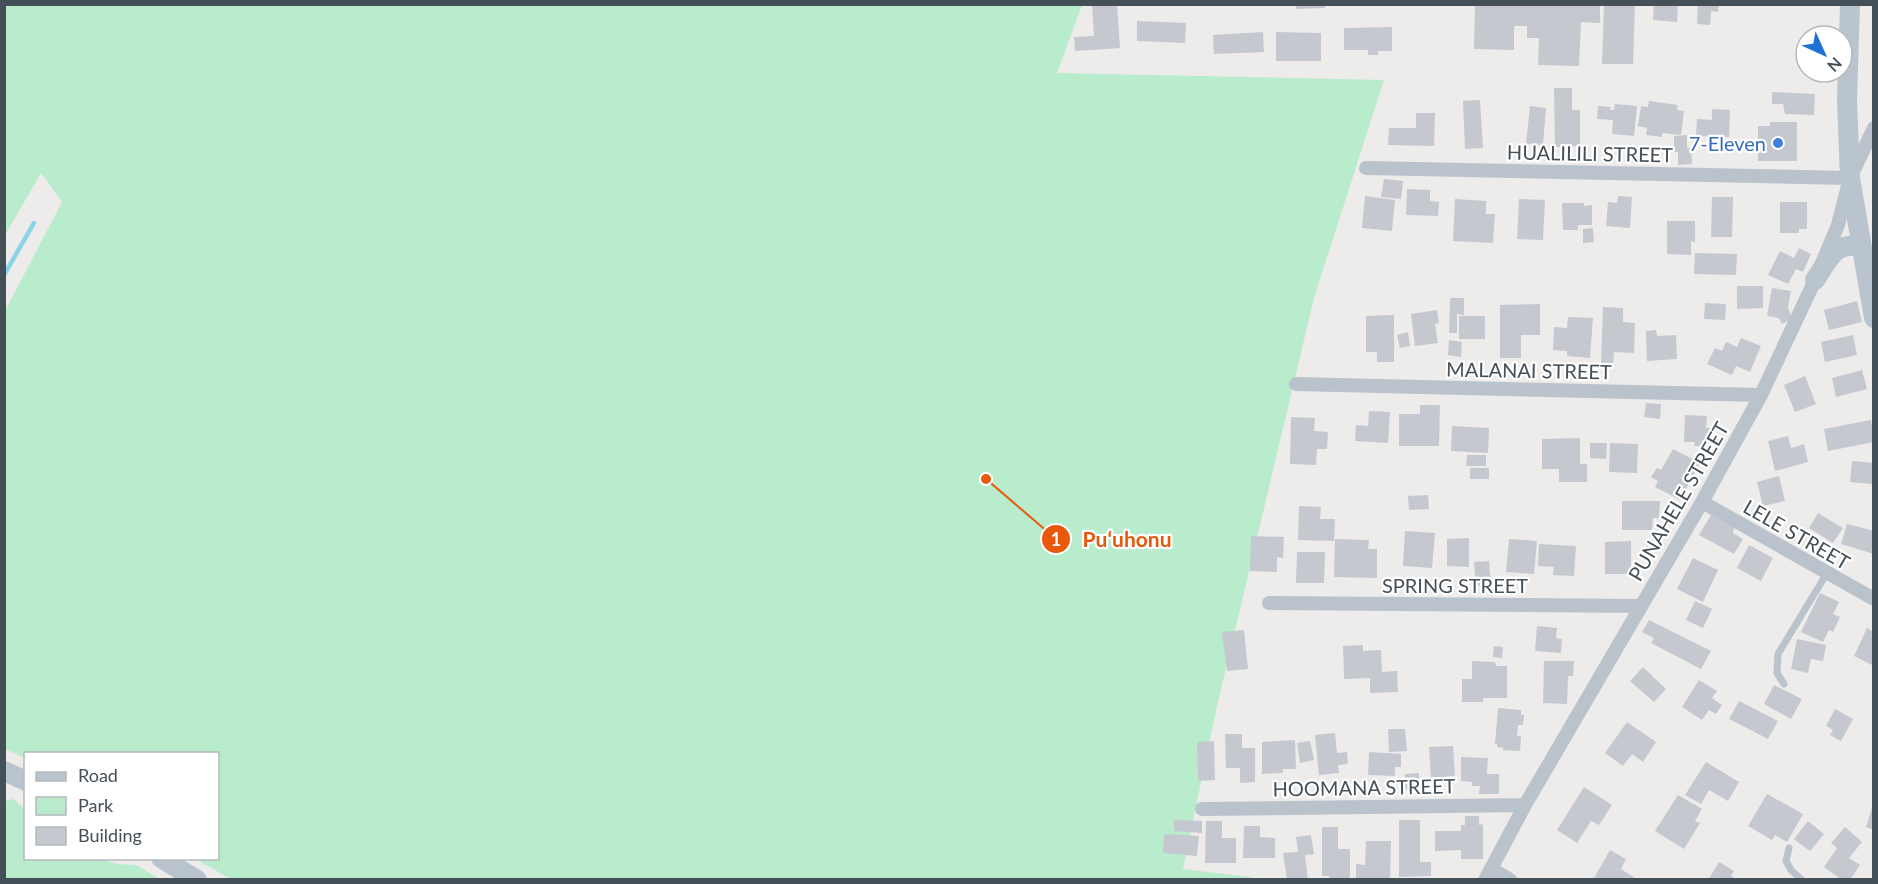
<svg xmlns="http://www.w3.org/2000/svg" width="1878" height="884" font-family="Lato,sans-serif">
  <style>
    .green { fill: #b9eccc }
    .lines { fill: none; stroke-linecap: round; stroke-linejoin: round }
    .stream { stroke: #88d5e7; stroke-width: 4.5 }
    .building { fill: #c5c8ce }
    .lane { stroke: #bac3cb; stroke-width: 7 }
    .street { stroke: #bac3cb; stroke-width: 14 }
    .secondary { stroke: #b9c4cf; stroke-width: 20 }
    .shop-dot { fill: #3f7fe0; stroke: #fff; stroke-width: 2 }
    .labels { text-anchor: middle; dominant-baseline: central; stroke-width: 4.5; stroke-linejoin: round; paint-order: stroke }
    .shop-label { font-size: 20px; fill: #366cbe; stroke: #fff; text-anchor: end }
    .street-label { font-size: 20px; fill: #454f58; stroke: #fff }
    .leader { fill: none; stroke: #e8590c; stroke-width: 2 }
    .callout-dot { fill: #e8590c; stroke: #fff; stroke-width: 2 }
    .mark-label { font-size: 18px; text-anchor: middle; font-weight: bold; fill: #fff }
    .callout-label { font-size: 21px; text-anchor: middle; font-weight: bold; fill: #e8590c; stroke: #fff; stroke-width: 4.5; stroke-linejoin: round; paint-order: stroke }
  </style>
  <rect width="100%" height="100%" fill="#eeebeb"/>
  <path class="green" d="M5,5H1082L1057,73L1384,80L1314,298L1217,706L1183,869L1250,877L1253,879H231L195,859L218,858V754H26L25,758L5,749V311L62,202L41,173L5,235Z
    M13,799L25,809L26,858L101,859L117,864L136,865L160,879H5V801Z"/>
  <g class="lines">
    <path class="stream" d="M4,275L34,223"/>
  </g>
  <path class="building" d="M1092,4H1117L1120,48L1075,51L1074,37L1094,36Z
    M1296,4H1325V8L1296,9Z
    M1600,4V23L1581,22L1579,66L1538,65L1539,38H1527V26H1514V50L1474,49L1475,5Z
    M1604,4H1635L1633,64H1602Z
    M1654,4H1678L1677,22L1653,20Z
    M1698,4H1719L1718,12L1711,11L1710,25L1697,24Z
    M1137,21L1186,23L1185,43L1137,41Z
    M1392,27V51H1378V55H1368V50H1344V28Z
    M1263,32L1264,52L1214,54L1213,35Z
    M1276,32L1321,33V61H1276Z
    M1554,88H1572V110H1580V146L1555,147Z
    M1772,92L1815,94L1814,115L1785,114L1783,104H1772Z
    M1480,100L1483,148L1465,149L1463,101Z
    M1649,101L1678,105L1677,110L1684,111L1681,135L1662,133V137L1646,135L1647,128L1638,126L1641,106L1648,107Z
    M1615,104L1637,106L1634,136L1612,134L1613,120L1597,119L1598,106L1611,107L1610,110H1614Z
    M1530,106L1546,108L1543,145L1526,144Z
    M1712,109L1730,110L1729,137L1696,136L1697,119L1712,120Z
    M1416,113H1435L1434,146L1388,145L1389,128H1416Z
    M1770,122H1797V161H1758V126H1770Z
    M1687,135V148H1691L1692,164L1678,165V152H1674V136Z
    M1384,179L1403,181L1401,199L1381,197Z
    M1407,189L1430,190V201L1439,202L1438,216L1406,215Z
    M1365,196L1395,200L1392,231L1362,228Z
    M1618,196L1632,197L1630,228L1606,226L1608,202L1617,203Z
    M1712,197H1733L1732,237H1711Z
    M1455,199L1486,201V214H1495L1493,243L1453,241Z
    M1519,199L1545,200L1543,240L1517,239Z
    M1780,202H1807V229H1799V233H1780Z
    M1562,203H1584V206L1592,205V225H1578V230H1563Z
    M1667,221H1695V242L1691,241V255L1667,254Z
    M1593,228L1594,242L1583,243V229Z
    M1799,248L1811,254L1803,272L1796,269L1788,284L1768,275L1780,251L1794,258Z
    M1695,253L1737,254L1736,275L1694,274Z
    M1737,286H1763V308L1737,309Z
    M1772,288L1791,291L1788,307L1792,319L1782,324L1779,318L1767,316Z
    M1450,298H1464V315L1457,314V333H1449Z
    M1857,301L1862,322L1829,330L1824,310Z
    M1705,303L1726,304L1725,320L1704,319Z
    M1540,304V335H1521V358H1500V305Z
    M1603,307L1623,308V322L1635,323L1634,353L1614,352L1613,364L1601,363Z
    M1437,310L1439,323L1435,324L1438,343L1415,346L1411,314Z
    M1394,315V362H1377V352H1366V316Z
    M1459,316H1485V339H1459Z
    M1568,317L1593,318L1590,358L1567,356V351L1553,350L1554,327L1567,328Z
    M1656,330L1657,336L1676,335L1677,359L1647,361L1646,331Z
    M1408,332L1410,346L1400,348L1397,335Z
    M1853,335L1857,355L1825,362L1821,342Z
    M1741,338L1761,346L1750,372L1736,366L1732,375L1707,364L1715,348L1722,351L1726,342L1737,347Z
    M1449,340L1462,342L1461,357L1448,355Z
    M1862,370L1867,389L1836,397L1832,378Z
    M1805,376L1816,404L1795,412L1784,385Z
    M1646,403L1661,404L1660,419L1644,417Z
    M1420,405H1440L1439,446H1399V414H1420Z
    M1369,411L1390,412L1388,443L1355,441L1356,425L1368,426Z
    M1685,415L1707,416L1706,428H1713L1712,446H1694L1695,442H1684Z
    M1291,417L1315,418L1314,431L1328,432L1327,449H1317L1316,465L1290,464Z
    M1871,420L1874,442L1828,451L1824,429Z
    M1452,426L1489,428L1488,453L1451,451Z
    M1788,436L1791,448L1804,444L1808,462L1775,471L1768,441Z
    M1580,438V464H1587V482H1559V469H1542V439Z
    M1590,443H1607L1606,459L1590,458Z
    M1610,443L1638,444L1637,473L1609,472Z
    M1673,449L1700,463L1680,500L1655,487L1658,481L1651,477L1657,468L1661,470Z
    M1467,455H1486V466H1466Z
    M1852,461L1874,463L1872,484L1850,482Z
    M1470,468H1489V479H1470Z
    M1779,476L1785,501L1763,506L1757,482Z
    M1428,495L1429,509L1409,510L1408,496Z
    M1622,501H1660L1659,518H1653L1652,530H1622Z
    M1299,506L1321,507L1320,519H1335L1334,541L1298,540Z
    M1818,513L1843,528L1833,543L1809,528Z
    M1711,515L1734,528L1733,533L1743,539L1734,554L1699,535Z
    M1847,524L1874,531V554L1841,544Z
    M1405,531L1435,533L1432,568L1403,566Z
    M1251,536L1284,537L1283,558L1277,557V572L1250,571Z
    M1469,538V567L1447,566V539Z
    M1335,539L1369,540L1368,549H1377V578L1334,577Z
    M1509,539L1537,541L1534,574L1506,572Z
    M1631,541V574H1605V542Z
    M1539,544L1576,546L1574,576L1553,575L1554,567L1538,566Z
    M1749,545L1773,558L1761,581L1737,568Z
    M1297,552H1325L1324,583H1296Z
    M1693,558L1718,570L1703,602L1677,589Z
    M1489,561L1491,584L1476,586L1474,562Z
    M1820,593L1839,602L1833,614L1840,617L1833,632L1829,630L1823,642L1801,632Z
    M1695,601L1712,609L1703,628L1686,620Z
    M1649,620L1711,651L1701,669L1651,643L1654,638L1642,632Z
    M1537,626L1557,628L1556,638L1562,639L1561,653L1535,651Z
    M1867,628L1874,632V666L1854,656Z
    M1244,630L1248,669L1227,671L1222,632Z
    M1797,639L1826,645L1823,661L1811,659L1808,673L1791,669Z
    M1363,645V651L1381,650L1382,672L1397,671L1398,692L1370,693V678L1344,679L1343,646Z
    M1494,646L1503,647L1502,658L1493,657Z
    M1472,661L1495,662L1496,666H1507V698H1483V702H1462V679H1472Z
    M1544,661H1574L1573,676H1568L1567,704L1543,703Z
    M1643,667L1666,689L1654,702L1630,681Z
    M1699,680L1717,691L1712,698L1722,705L1716,714L1709,710L1702,720L1682,707Z
    M1774,685L1802,699L1791,719L1764,704Z
    M1739,701L1778,721L1768,739L1729,719Z
    M1498,708L1521,710V715H1524L1523,725H1518L1517,736H1521L1520,751L1503,750V748L1497,747V744H1495Z
    M1835,709L1853,719L1841,741L1830,735L1833,730L1826,726Z
    M1627,722L1656,742L1643,762L1632,754L1623,766L1605,753Z
    M1388,729H1405L1407,751L1389,752Z
    M1335,733L1337,753L1347,752L1348,764L1338,765L1339,773L1319,775L1315,735Z
    M1225,734H1242V748H1255V782L1240,783V768H1226Z
    M1295,740L1296,769H1283V773L1262,774V742Z
    M1214,741L1215,780L1198,781L1197,742Z
    M1310,741L1314,760L1300,763L1297,743Z
    M1453,746L1455,776L1431,778L1429,747Z
    M1369,752L1401,754V767H1395V776L1368,775Z
    M1461,757L1488,758L1487,774H1499V794H1479L1480,786H1472V782L1461,781Z
    M1706,762L1739,782L1728,801L1709,790L1701,804L1685,795Z
    M1419,773V788L1405,789V774Z
    M1584,787L1612,805L1599,825L1591,821L1577,843L1557,830Z
    M1767,794L1803,814L1787,842L1775,835L1772,840L1748,826Z
    M1678,795L1702,809L1695,821L1700,823L1684,849L1655,831Z
    M1874,802V830L1866,827Z
    M1465,816H1479V825L1483,824V859H1461V850L1435,851V831H1461V825H1465Z
    M1174,820L1202,821V833L1174,831Z
    M1399,820H1420V862H1431V876L1399,877Z
    M1206,821H1222V838H1236V863H1205Z
    M1808,821L1824,834L1810,851L1794,839Z
    M1244,826H1260V837L1275,838V858H1243Z
    M1322,827H1338V849H1350V880H1329V876H1322Z
    M1845,827L1862,842L1849,858L1860,865L1850,880H1842L1824,867L1837,848L1831,843Z
    M1164,834L1199,836L1197,856L1163,853Z
    M1311,835L1314,854L1305,855L1308,880H1287L1283,853L1298,852L1296,837Z
    M1366,841H1391L1390,880H1356V864L1365,865Z
    M1610,850L1626,859L1621,869L1638,880H1593Z
    M1719,862L1734,871L1731,876L1737,880H1708Z"/>
  <g class="lines">
    <path class="lane" d="M1784,684L1777,673L1778,654L1827,573
      M1789,848L1786,861L1791,870L1802,880"/>
    <path class="street" d="M1366,168L1850,178
      M1296,384L1761,395
      M1702,502L1874,599
      M1269,603L1641,606
      M1202,809L1525,805
      M1492,869L1510,880
      M1485,880L1525,805L1702,502L1761,395L1815,280L1838,225L1850,178L1874,128"/>
    <path class="secondary" d="M1850,4L1847,100L1850,178L1874,318
      M1815,280C1828,261 1835,240 1861,247
      M4,771L26,781
      M161,858L197,880"/>
  </g>
  <circle class="shop-dot" cx="1778" cy="143" r="6"/>
  <g class="labels">
    <g class="shop-label">
      <text x="1766" y="143">7-Eleven</text>
    </g>
    <g class="street-label">
      <text transform="translate(1590 153) rotate(1)">HUALILILI STREET</text>
      <text transform="translate(1529 370) rotate(1)">MALANAI STREET</text>
      <text transform="translate(1678 501) rotate(-60)">PUNAHELE STREET</text>
      <text transform="translate(1797 534) rotate(30)">LELE STREET</text>
      <text x="1455" y="585">SPRING STREET</text>
      <text transform="translate(1364 787) rotate(-1)">HOOMANA STREET</text>
    </g>
  </g>
  <path class="leader" d="M986 479L1056 539"/>
  <g class="callout-dot">
    <circle cx="986" cy="479" r="6"/>
    <circle cx="1056" cy="539" r="15"/>
  </g>
  <g class="mark-label">
    <text x="1056" y="546">1</text>
  </g>
  <g class="callout-label">
    <text x="1127" y="547">Puʻuhonu</text>
  </g>
  <rect width="1878" height="884" fill="none" stroke="#454f58" stroke-width="12"/>
  <rect x="24" y="752" width="195" height="108" fill="#ffffff" stroke="#b5b9bc" stroke-width="1.5"/>
  <rect x="36" y="772" width="30" height="9" fill="#b9c4cf" stroke="#b5b9bc" stroke-width="1.5"/>
  <text x="78" y="782" font-size="18" fill="#454f58">Road</text>
  <rect x="36" y="797" width="30" height="18" fill="#b9eccc" stroke="#b5b9bc" stroke-width="1.5"/>
  <text x="78" y="812" font-size="18" fill="#454f58">Park</text>
  <rect x="36" y="827" width="30" height="18" fill="#c5c8ce" stroke="#b5b9bc" stroke-width="1.5"/>
  <text x="78" y="842" font-size="18" fill="#454f58">Building</text>
  <g transform="translate(1824 54) rotate(135)"><circle r="28" fill="#ffffff" stroke="#b5b9bc" stroke-width="1.5"/>
  <path d="M0-4.5L10 22L0 15L-10 22Z" fill="#1f72d4"/>
  <text y="-9" font-size="16" font-weight="bold" text-anchor="middle" fill="#454f58">N</text>
  </g>
</svg>
